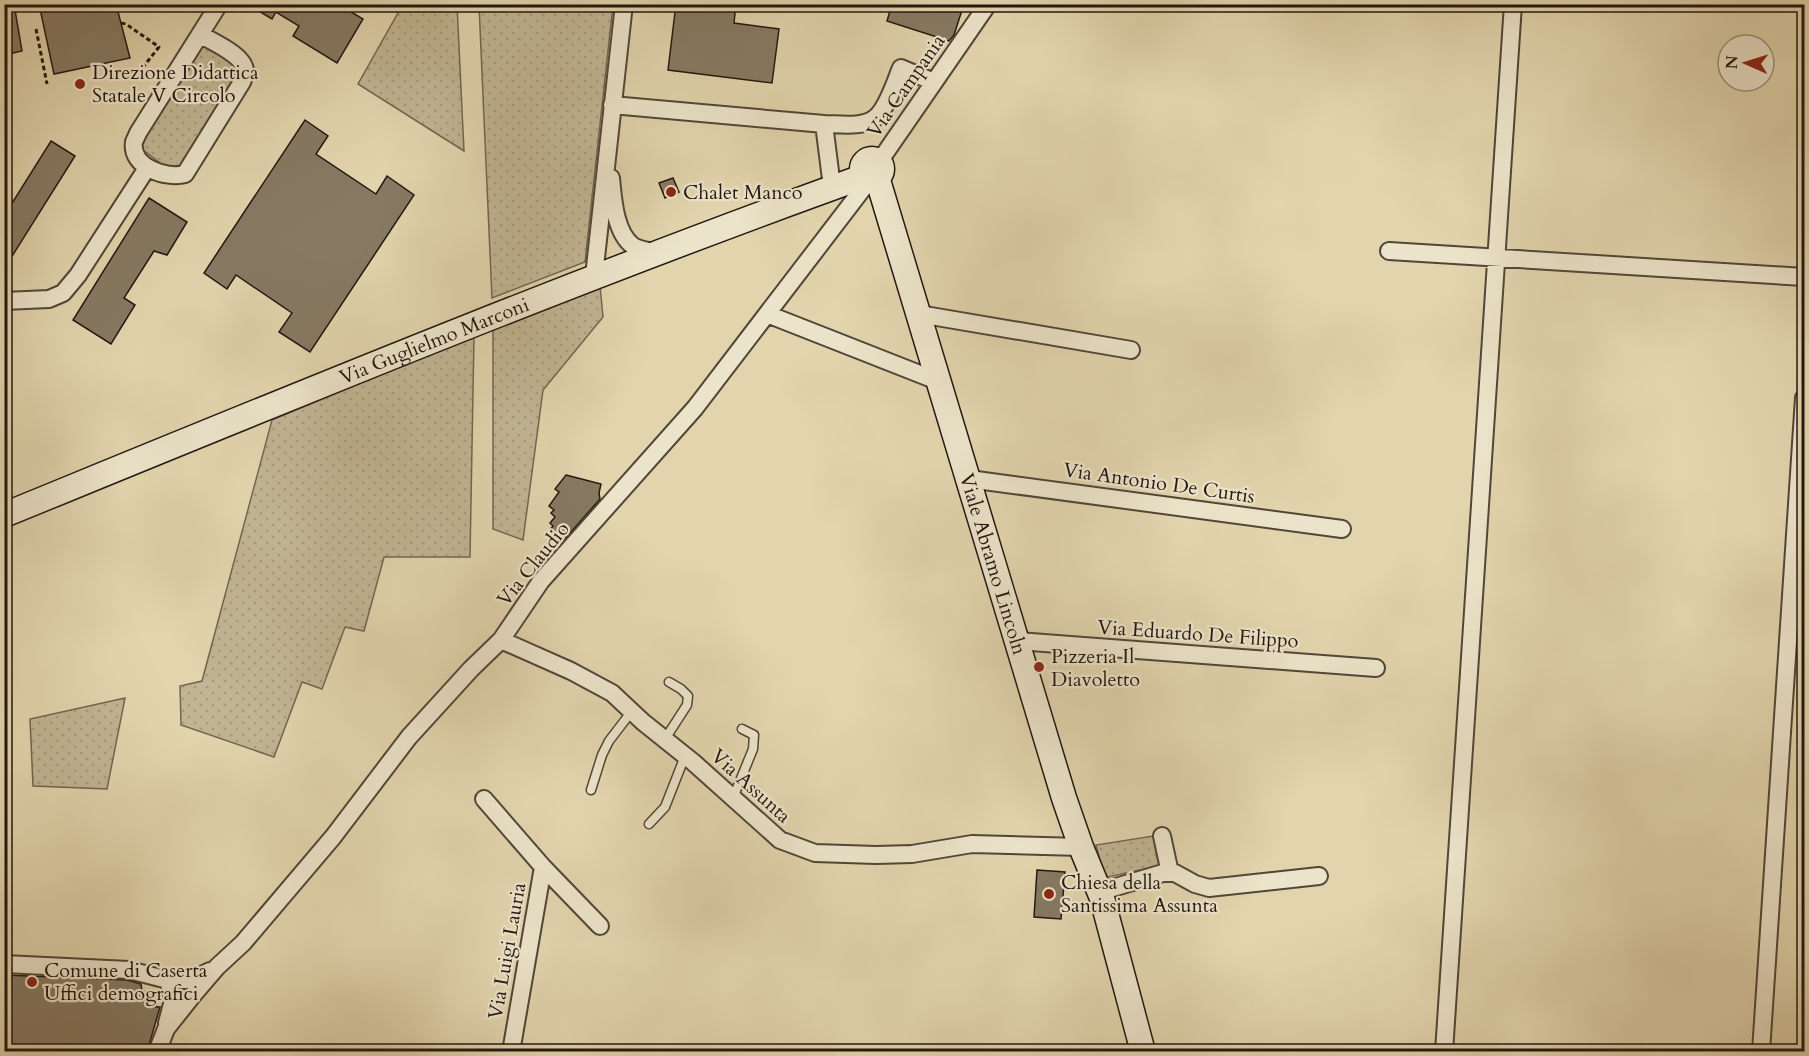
<svg xmlns="http://www.w3.org/2000/svg" width="1809" height="1056" font-family="Cardo,serif">
  <style>
    .grass { fill: url(#grass-dots); stroke: #726652; stroke-width: 1.5 }
    .building { fill: #867a63; stroke: #221711; stroke-width: 1.5 }
    .lines { fill: none; stroke-linecap: round; stroke-linejoin: round }
    .lane-casing { stroke: #524638; stroke-width: 11 }
    .street-casing { stroke: #524638; stroke-width: 20 }
    .secondary-casing { stroke: #221711; stroke-width: 27 }
    .path { stroke: #221711; stroke-width: 3; stroke-dasharray: 4.5 3; stroke-linecap: butt }
    .lane { stroke: #ece4ca; stroke-width: 8 }
    .street { stroke: #ece4ca; stroke-width: 16 }
    .secondary { stroke: #ece4ca; stroke-width: 24 }
    .poi-dot { fill: #8f2418; stroke: #ece4ca; stroke-width: 2 }
    .labels { text-anchor: middle; dominant-baseline: central; stroke-width: 4.5; stroke-linejoin: round; paint-order: stroke }
    .poi-label { font-size: 20px; fill: #221711; stroke: #ece4ca; text-anchor: start }
    .street-label { font-size: 20px; fill: #221711; stroke: #ece4ca }
  </style>
  <defs>
    <pattern id="grass-dots" width="8" height="8" patternUnits="userSpaceOnUse" patternTransform="scale(1.5)"><rect width="8" height="8" fill="#c1b593"/><path d="M2 2h.1M6 6h.1" fill="none" stroke="#a69b7e" stroke-width="1.8" stroke-linecap="round"/></pattern>
  </defs>
  <rect width="100%" height="100%" fill="#e2d5ae"/>
  <filter id="stains"><feTurbulence type="fractalNoise" baseFrequency=".00333" numOctaves="4"/><feColorMatrix values="0 0 0 0 .2 0 0 0 0 .09 0 0 0 0 .02 0 0 0 .5 -.17"/></filter>
  <radialGradient id="worn" r=".72"><stop offset=".6" stop-color="#630" stop-opacity="0"/><stop offset="1" stop-color="#630" stop-opacity=".3"/></radialGradient>
  <path class="grass" d="M403,4L457,5L464,151L358,84Z
    M479,5H613L585,262L492,298Z
    M202,31L245,73L177,176L134,143Z
    M600,286L603,317L543,390L523,540L493,529V328Z
    M474,336L470,557H384L364,631L345,627L322,689L302,682L274,757L181,725L180,686L202,681L272,420Z
    M125,698L107,789L33,786L30,719Z
    M1153,836L1159,866L1108,877L1103,872L1096,845Z"/>
  <path class="building" d="M4,4H14L22,51L4,55Z
    M39,4H116L130,58L54,74Z
    M247,4H317L327,10L330,4H338L363,19L337,63L293,36L299,26L276,12L272,19Z
    M676,4H736L734,23L779,29L772,83L668,70Z
    M892,4H964L954,35L949,41L887,21Z
    M305,120L328,136L316,154L376,194L387,176L414,195L310,352L279,332L292,313L236,275L227,289L204,273Z
    M51,141L75,156L4,269V216Z
    M673,178L679,192L665,198L659,183Z
    M149,198L187,222L167,255L154,251L124,298L135,305L111,344L73,320Z
    M566,475L601,484L599,493L600,499L563,541L550,530L553,526L550,523L555,517L551,513L554,510L549,506L559,492L555,489Z
    M1037,870L1065,872L1061,919L1034,917Z
    M4,975L127,980L141,984L142,991L159,995L156,1007H160L147,1052H8L9,998H4Z"/>
  <g class="lines">
    <defs>
      <path id="lane" d="M665,739L687,705L688,696L681,689L669,682
        M591,790L602,755L609,741L632,711
        M733,798L753,749L754,735L742,729
        M649,824L665,807L685,756"/>
      <path id="street" d="M201,35C213,42 246,56 245,72C245,73 243,80 242,82L185,174C166,179 130,167 134,142C135,139 137,136 138,133L219,4
        M612,105L824,124L832,187
        M824,124C839,124 863,128 875,118C887,109 895,82 901,68L934,82
        M879,162L988,4
        M611,178C613,199 615,233 633,246C639,250 650,251 657,253
        M1389,251L1804,277
        M594,276L624,4
        M4,301L49,299L63,293L78,275L147,168
        M767,314L940,382
        M919,314L1131,350
        M969,479L1342,529
        M501,640L571,671L612,693L643,722L693,762L780,840L815,853L876,855L912,854L972,844L1081,847
        M1018,641L1376,668
        M484,799L543,867
        M1162,836L1170,873
        M1099,892L1163,873H1175L1195,884L1209,888L1319,876
        M4,964L129,970L168,980H192L210,971
        M167,1023L173,1000L168,980
        M157,1052L166,1029L193,995L217,967L243,943L333,837L409,737L471,669L501,640L541,581L695,408L871,178
        M511,1052L543,867L600,926
        M1444,1052L1513,4
        M1761,1052L1804,398"/>
      <g id="secondary">
        <circle cx="872" cy="169" r="10"/>
        <path id="s1" d="M877,177L1064,798L1081,847L1102,898L1143,1052"/>
        <path id="s2" d="M4,515C290,398 575,280 865,176"/>
      </g>
    </defs>
    <use href="#lane" class="lane-casing"/>
    <use href="#street" class="street-casing"/>
    <use href="#secondary" class="secondary-casing"/>
    <path class="path" d="M121,23L126,24L159,47L144,66
      M36,29L47,84"/>
    <use href="#lane" class="lane"/>
    <use href="#street" class="street"/>
    <use href="#secondary" class="secondary"/>
  </g>
  <g class="poi-dot">
    <circle cx="80" cy="84" r="6"/>
    <circle cx="671" cy="192" r="6"/>
    <circle cx="1039" cy="667" r="6"/>
    <circle cx="1049" cy="894" r="6"/>
    <circle cx="32" cy="982" r="6"/>
  </g>
  <g class="labels">
    <g class="poi-label">
      <text x="92" y="72">Direzione Didattica<tspan x="92" dy="23">Statale V Circolo</tspan></text>
      <text x="683" y="192">Chalet Manco</text>
      <text x="1051" y="656">Pizzeria Il<tspan x="1051" dy="23">Diavoletto</tspan></text>
      <text x="1061" y="882">Chiesa della<tspan x="1061" dy="23">Santissima Assunta</tspan></text>
      <text x="44" y="970">Comune di Caserta<tspan x="44" dy="23">Uffici demografici</tspan></text>
    </g>
    <g class="street-label">
      <text transform="translate(906 86) rotate(-55)">Via Campania</text>
      <text stroke="none"><textPath href="#s2" startOffset="464">Via Guglielmo Marconi</textPath></text>
      <text transform="translate(1159 483) rotate(8)">Via Antonio De Curtis</text>
      <text stroke="none"><textPath href="#s1" startOffset="404">Viale Abramo Lincoln</textPath></text>
      <text transform="translate(533 564) rotate(-51)">Via Claudio</text>
      <text transform="translate(1198 634) rotate(4)">Via Eduardo De Filippo</text>
      <text transform="translate(751 786) rotate(42)">Via Assunta</text>
      <text transform="translate(507 951) rotate(-80)">Via Luigi Lauria</text>
    </g>
  </g>
  <rect width="1809" height="1056" fill="none" stroke="#e2d5ae" stroke-width="24"/>
  <rect x="6" y="6" width="1797" height="1044" fill="none" stroke="#221711" stroke-width="3"/>
  <rect x="12" y="12" width="1785" height="1032" fill="none" stroke="#221711" stroke-width="1.5"/>
  <g transform="translate(1746 63) rotate(273)"><circle r="28" fill="#ece4ca" stroke="#9b9280" stroke-width="1.5"/>
  <path d="M0-4.5L10 22L0 15L-10 22Z" fill="#8f2418"/>
  <text y="-9" font-size="16" font-weight="bold" text-anchor="middle" fill="#221711">N</text>
  </g>
  <rect width="100%" height="100%" filter="url(#stains)"/>
  <rect width="100%" height="100%" fill="url(#worn)"/>
</svg>
